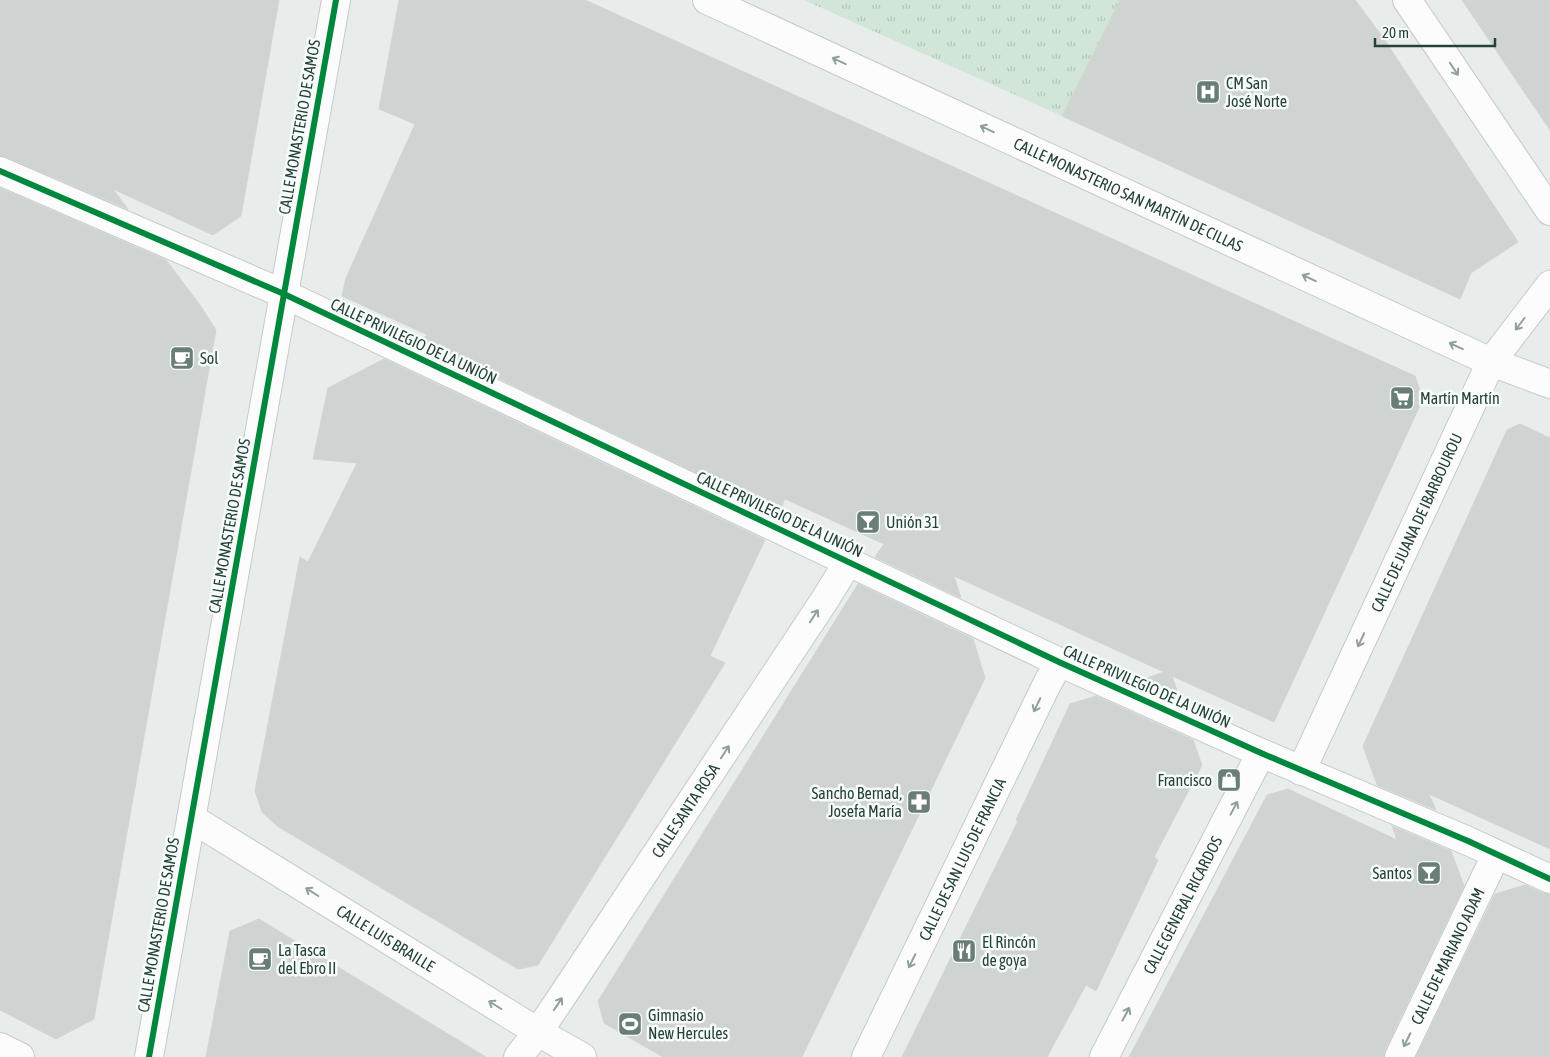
<svg xmlns="http://www.w3.org/2000/svg" width="1550" height="1057" font-family="'Asap Condensed',sans-serif">
  <style>
    .grass { fill: url(#grass-tufts) }
    .building { fill: #cfd4d2; stroke: #d1d6d4 }
    .lines { fill: none; stroke-linecap: round; stroke-linejoin: round }
    .minor-casing { stroke: #c5cac8; stroke-width: 30 }
    .minor { stroke: #fcfcfc; stroke-width: 28 }
    .cycleway-casing { stroke: #f7fbf9; stroke-width: 9 }
    .cycleway { stroke: #00873e; stroke-width: 6 }
    .oneway { stroke: #909f9b }
    .labels { text-anchor: middle; dominant-baseline: central; stroke-width: 5; stroke-linejoin: round; paint-order: stroke }
    .poi-label { font-size: 16px; fill: #24423a; stroke: #f7fbf9; text-anchor: start }
    .street-label { font-size: 16px; fill: #24423a; stroke: #f7fbf9 }
  </style>
  <defs>
    <pattern id="grass-tufts" width="24" height="20" patternUnits="userSpaceOnUse" patternTransform="scale(1.25)"><rect width="24" height="20" fill="#d1e6d8"/><path d="M3 7l-1-3M5 7V3M7 7l1-3M15 17l-1-3M17 17v-4M19 17l1-3" fill="none" stroke="#b3c6ba"/></pattern>
  </defs>
  <rect width="100%" height="100%" fill="#e8edeb"/>
  <path class="grass" d="M804,0H1120L1062,116Z"/>
  <path class="building" d="M0,0H279L241,216L213,235L113,189L128,209L6,157L0,156Z
    M399,0H585L1415,376L1423,399L1274,722L1172,676L1180,699L1139,681L1164,672L954,576L961,598L875,557L884,544L785,499L779,512L418,340L428,335L342,296L346,278L415,124L379,109Z
    M1120,0H1355L1382,36L1518,242L1471,273L1460,299L1062,116Z
    M1462,0H1550V130L1516,80Z
    M0,188L166,260L200,305L216,330L94,1019L56,1039L0,1010Z
    M384,359L765,540L710,656L725,663L538,965L518,969L277,826L262,812L255,791L300,557L308,562L357,463L313,459L328,388Z
    M1520,424L1550,438V849L1429,794L1436,810L1377,785L1363,746L1507,430Z
    M858,584L973,639L985,678L802,1057H663L604,1023L598,1001Z
    M1096,696L1193,740L1202,765L1154,857L1158,860L1096,991L1086,985L1047,1057H902L1018,821L1016,820L1070,704Z
    M1288,789L1397,840L1392,826L1451,851L1464,886L1385,1050L1384,1057H1129L1267,795Z
    M1525,885L1543,893L1550,894V1057H1416L1495,894Z
    M259,919L486,1057H206L230,931Z"/>
  <g class="lines">
    <defs>
      <g id="minor">
        <path id="s1" d="M707,0L1491,362L1550,384"/>
        <path d="M1407,0L1550,211"/>
        <path d="M0,171L284,294L1059,662L1261,753L1468,841L1550,879"/>
        <path id="s2" d="M1301,771L1491,362L1550,285"/>
        <path id="s3" d="M191,818L538,1032L582,1057"/>
        <path d="M0,1047L20,1057"/>
        <path d="M149,1057L336,0"/>
        <path id="s4" d="M518,1057L538,1032L563,995L826,598L848,562"/>
        <path id="s5" d="M866,1057L1047,684L1059,662"/>
        <path id="s6" d="M1104,1057L1261,753"/>
        <path id="s7" d="M1399,1057L1496,855"/>
      </g>
    </defs>
    <use href="#minor" class="minor-casing"/>
    <use href="#minor" class="minor"/>
    <defs>
      <path id="cycleway" d="M0,171L284,294L1059,662L1261,753L1468,841L1550,879
        M149,1057L336,0"/>
    </defs>
    <use href="#cycleway" class="cycleway-casing"/>
    <use href="#cycleway" class="cycleway"/>
  </g>
  <defs><path id="oneway-shaft" d="M-6 0H5M1.5-3L5.5 0L1.5 3" fill="none" stroke-width="1.6" stroke-linecap="round" stroke-linejoin="round" transform="scale(1.25)"/></defs>
  <g class="oneway">
    <use href="#oneway-shaft" transform="translate(839 61) rotate(-155)"/>
    <use href="#oneway-shaft" transform="translate(1454 69) rotate(56)"/>
    <use href="#oneway-shaft" transform="translate(987 129) rotate(-155)"/>
    <use href="#oneway-shaft" transform="translate(1309 278) rotate(-155)"/>
    <use href="#oneway-shaft" transform="translate(1520 324) rotate(127)"/>
    <use href="#oneway-shaft" transform="translate(1456 346) rotate(-155)"/>
    <use href="#oneway-shaft" transform="translate(814 616) rotate(-57)"/>
    <use href="#oneway-shaft" transform="translate(1361 640) rotate(115)"/>
    <use href="#oneway-shaft" transform="translate(1037 705) rotate(116)"/>
    <use href="#oneway-shaft" transform="translate(725 752) rotate(-57)"/>
    <use href="#oneway-shaft" transform="translate(1234 808) rotate(-62)"/>
    <use href="#oneway-shaft" transform="translate(312 892) rotate(-148)"/>
    <use href="#oneway-shaft" transform="translate(912 961) rotate(116)"/>
    <use href="#oneway-shaft" transform="translate(558 1004) rotate(-56)"/>
    <use href="#oneway-shaft" transform="translate(495 1005) rotate(-148)"/>
    <use href="#oneway-shaft" transform="translate(1126 1014) rotate(-62)"/>
    <use href="#oneway-shaft" transform="translate(1407 1040) rotate(116)"/>
  </g>
  <defs>
    <symbol id="hospital-square" viewBox="-11 -11 22 22"><rect x="-9" y="-9" width="18" height="18" rx="4" fill="#697e78" stroke="#f7fbf9"/><path d="M-5-5h3v3.5h4V-5h3V5h-3V1.5h-4V5h-3Z" fill="#fff"/></symbol>
    <symbol id="cafe-square" viewBox="-11 -11 22 22"><rect x="-9" y="-9" width="18" height="18" rx="4" fill="#697e78" stroke="#f7fbf9"/><path d="M-5.5-4.5H6V0H3Q3 3.5 0 3.5H-2.5Q-5.5 3.5-5.5 0ZM3-3.2v2h1.7v-2ZM-6 4.5H4V6H-6Z" fill="#fff"/></symbol>
    <symbol id="supermarket-square" viewBox="-11 -11 22 22"><rect x="-9" y="-9" width="18" height="18" rx="4" fill="#697e78" stroke="#f7fbf9"/><path d="M-6-5.5h2.5l.6 2H6L4.5 2H-2.5L-4.4-4H-6ZM-1.5 3.2a1.3 1.3 0 1 0 .1 0ZM3 3.2a1.3 1.3 0 1 0 .1 0Z" fill="#fff"/></symbol>
    <symbol id="bar-square" viewBox="-11 -11 22 22"><rect x="-9" y="-9" width="18" height="18" rx="4" fill="#697e78" stroke="#f7fbf9"/><path d="M-6-5H6L.8 .8V4.5H3.5V6h-7V4.5H-.8V.8Z" fill="#fff"/></symbol>
    <symbol id="shop-square" viewBox="-11 -11 22 22"><rect x="-9" y="-9" width="18" height="18" rx="4" fill="#697e78" stroke="#f7fbf9"/><path d="M-5-2.5h2.3a2.7 3.5 0 0 1 5.4 0H5L5.5 6h-11ZM-1.5-2.5h3a1.5 2.3 0 0 0-3 0Z" fill="#fff"/></symbol>
    <symbol id="pharmacy-square" viewBox="-11 -11 22 22"><rect x="-9" y="-9" width="18" height="18" rx="4" fill="#697e78" stroke="#f7fbf9"/><path d="M-2-6h4v4h4v4h-4v4h-4v-4h-4v-4h4Z" fill="#fff"/></symbol>
    <symbol id="restaurant-square" viewBox="-11 -11 22 22"><rect x="-9" y="-9" width="18" height="18" rx="4" fill="#697e78" stroke="#f7fbf9"/><path d="M-5-6h1v4h1v-4h1v4h1v-4h1v5L-1.5 .5V6h-2V.5L-5-1ZM5-6V6H3V1.5H1.5Q1.5-4 5-6Z" fill="#fff"/></symbol>
    <symbol id="stadium-square" viewBox="-11 -11 22 22"><rect x="-9" y="-9" width="18" height="18" rx="4" fill="#697e78" stroke="#f7fbf9"/><path d="M0-5a6.5 5 0 1 0 0 10a6.5 5 0 1 0 0-10ZM-3.5-1.8h7v3.6h-7Z" fill="#fff"/></symbol>
  </defs>
  <g fill-rule="evenodd">
    <use href="#hospital-square" x="1194" y="78" width="28" height="28"/>
    <use href="#cafe-square" x="168" y="344" width="28" height="28"/>
    <use href="#supermarket-square" x="1388" y="384" width="28" height="28"/>
    <use href="#bar-square" x="854" y="508" width="28" height="28"/>
    <use href="#shop-square" x="1215" y="766" width="28" height="28"/>
    <use href="#pharmacy-square" x="905" y="788" width="28" height="28"/>
    <use href="#bar-square" x="1415" y="859" width="28" height="28"/>
    <use href="#restaurant-square" x="950" y="937" width="28" height="28"/>
    <use href="#cafe-square" x="246" y="945" width="28" height="28"/>
    <use href="#stadium-square" x="616" y="1010" width="28" height="28"/>
  </g>
  <g class="labels">
    <g class="poi-label">
      <text x="1226" y="83">CM San<tspan x="1226" dy="18">José Norte</tspan></text>
      <text x="200" y="358">Sol</text>
      <text x="1420" y="398">Martín Martín</text>
      <text x="886" y="522">Unión 31</text>
      <text x="1212" y="780" text-anchor="end">Francisco</text>
      <text x="902" y="793" text-anchor="end">Sancho Bernad,<tspan x="902" dy="18">Josefa María</tspan></text>
      <text x="1412" y="873" text-anchor="end">Santos</text>
      <text x="982" y="942">El Rincón<tspan x="982" dy="18">de goya</tspan></text>
      <text x="278" y="950">La Tasca<tspan x="278" dy="18">del Ebro II</tspan></text>
      <text x="648" y="1015">Gimnasio<tspan x="648" dy="18">New Hercules</tspan></text>
    </g>
    <g class="street-label">
      <text transform="translate(299 127) rotate(-80)">CALLE MONASTERIO DE SAMOS</text>
      <text stroke="none"><textPath href="#s1" startOffset="464">CALLE MONASTERIO SAN MARTÍN DE CILLAS</textPath></text>
      <text transform="translate(414 341) rotate(25)">CALLE PRIVILEGIO DE LA UNIÓN</text>
      <text transform="translate(780 514) rotate(25)">CALLE PRIVILEGIO DE LA UNIÓN</text>
      <text stroke="none"><textPath href="#s2" startOffset="274">CALLE DE JUANA DE IBARBOUROU</textPath></text>
      <text transform="translate(229 526) rotate(-80)">CALLE MONASTERIO DE SAMOS</text>
      <text transform="translate(1147 686) rotate(24)">CALLE PRIVILEGIO DE LA UNIÓN</text>
      <text stroke="none"><textPath href="#s4" startOffset="298">CALLE SANTA ROSA</textPath></text>
      <text stroke="none"><textPath href="#s5" startOffset="220">CALLE DE SAN LUIS DE FRANCIA</textPath></text>
      <text stroke="none"><textPath href="#s6" startOffset="171">CALLE GENERAL RICARDOS</textPath></text>
      <text transform="translate(158 925) rotate(-80)">CALLE MONASTERIO DE SAMOS</text>
      <text stroke="none"><textPath href="#s3" startOffset="229">CALLE LUIS BRAILLE</textPath></text>
      <text stroke="none"><textPath href="#s7" startOffset="112">CALLE DE MARIANO ADAM</textPath></text>
    </g>
  </g>
  <path d="M1375 38v8h120v-8" fill="none" stroke="#24423a" stroke-width="2.5"/>
  <text x="1382" y="38" font-size="15" fill="#24423a" stroke="#f7fbf9" stroke-width="4" paint-order="stroke">20 m</text>
</svg>
